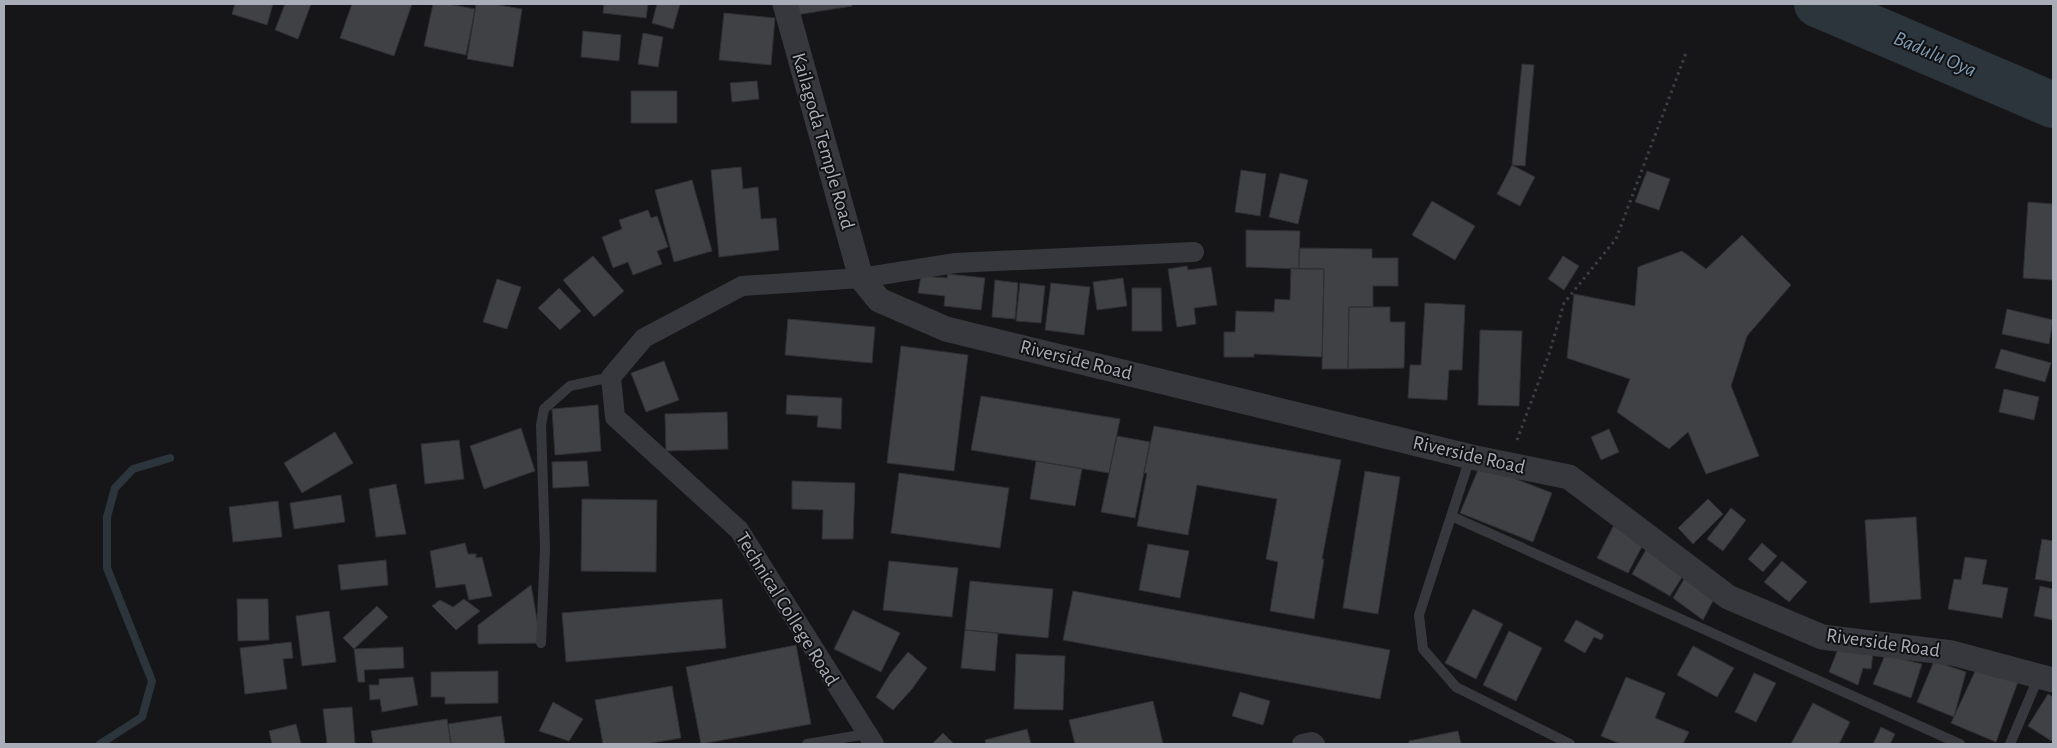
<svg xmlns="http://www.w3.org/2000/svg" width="2057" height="748" font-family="'Alegreya Sans',sans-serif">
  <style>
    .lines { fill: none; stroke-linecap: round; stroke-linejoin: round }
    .stream { stroke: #2c353c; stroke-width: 8 }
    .river { stroke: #2c353c; stroke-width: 46 }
    .building { fill: #404145; stroke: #303034 }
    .path { stroke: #3d3f44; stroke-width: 3; stroke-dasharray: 2.5 4; stroke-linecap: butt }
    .service { stroke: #37383d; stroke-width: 10 }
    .minor { stroke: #37383d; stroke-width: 20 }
    .tertiary { stroke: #37383d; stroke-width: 25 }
    .labels { text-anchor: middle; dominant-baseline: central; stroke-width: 4; stroke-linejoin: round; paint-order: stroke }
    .street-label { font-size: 20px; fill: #a8adb8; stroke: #111113 }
    .water-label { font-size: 21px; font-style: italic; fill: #7f9bb3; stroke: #111113 }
  </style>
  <rect width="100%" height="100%" fill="#161618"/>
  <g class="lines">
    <path class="stream" d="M100,744L142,717L152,681L107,568V517L115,488L133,469L170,458"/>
    <path class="river" d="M1817,4L2053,105"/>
  </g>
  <path class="building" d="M235,4H273L267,25L232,14Z
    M285,4H311L298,39L275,30Z
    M352,4H412L394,56L340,38Z
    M433,4H448L475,9L466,55L424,46Z
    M476,4H493L522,9L513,67L467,59Z
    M604,4H648L646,18L603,13Z
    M657,4H680L673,29L652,23Z
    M794,4H852V6L796,15Z
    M724,13L775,18L771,65L719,60Z
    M583,31L621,35L619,61L581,57Z
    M643,33L663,37L658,67L638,64Z
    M1522,64L1534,65L1525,166L1512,165Z
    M757,81L759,99L732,102L730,83Z
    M631,91H677V123H631Z
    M1512,165L1535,177L1520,206L1497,194Z
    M741,167L743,189L758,187L761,219L776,218L779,250L719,257L711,170Z
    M1241,170L1266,174L1260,216L1235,212Z
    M1647,171L1670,179L1659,210L1635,202Z
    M1280,173L1308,180L1298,224L1269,217Z
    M692,180L712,251L674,262L655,190Z
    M1432,201L1475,226L1455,260L1412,235Z
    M2028,202L2053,204V280L2023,278Z
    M648,210L651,218L657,216L668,247L657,251L662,264L633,275L628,262L613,268L602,237L622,229L619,220Z
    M1246,230L1300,231L1299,269L1246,267Z
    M1742,235L1791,285L1747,336L1731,386L1759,456L1706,474L1688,432L1669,449L1617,412L1630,379L1567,358L1574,294L1635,306L1638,267L1682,251L1706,269Z
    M1299,248L1372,249V258H1398V286H1373V307H1349L1348,369H1322L1324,269H1299Z
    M593,256L624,291L594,317L563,280Z
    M1563,256L1579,266L1564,290L1548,279Z
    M1187,266L1188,270L1211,267L1217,305L1194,308L1196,324L1177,327L1168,269Z
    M1291,268L1324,269L1322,357L1254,354V357H1224V332H1235L1236,311L1274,312L1275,299L1290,300Z
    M948,274L985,278L981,310L944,306L945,296L918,293L921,276L947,278Z
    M1123,278L1127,306L1097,310L1093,282Z
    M497,279L521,287L507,329L483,322Z
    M995,280L1018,283L1015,319L992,317Z
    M1020,283L1045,286L1041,323L1016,321Z
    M1051,283L1090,287L1084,335L1045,330Z
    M559,288L581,311L560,330L538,308Z
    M1132,288H1161L1162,331H1132Z
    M1425,303L1465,305L1462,370H1449L1447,400L1408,398L1410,365H1421Z
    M1349,307H1390V322H1405L1404,368L1348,369Z
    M2007,309L2053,320L2049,344L2002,334Z
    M788,319L875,327L872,363L785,355Z
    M1480,330L1522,331L1519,406L1478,405Z
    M901,346L968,355L954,471L887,463Z
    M2001,349L2051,363L2045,382L1995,368Z
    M664,361L679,400L646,412L631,373Z
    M2004,389L2039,397L2034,420L1999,412Z
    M787,395L842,398L841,429L817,427L818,416L786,414Z
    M981,396L1120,419L1109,473L971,450Z
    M598,405L601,451L555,455L552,409Z
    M727,412L728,449L666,451L665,414Z
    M1154,426L1341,460L1322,559H1324L1314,619L1270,611L1278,562L1266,559L1277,499L1197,485L1188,535L1137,526L1147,473H1144Z
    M521,428L535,471L484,489L470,446Z
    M1609,429L1619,452L1601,460L1591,437Z
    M335,432L353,463L302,493L284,463Z
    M1117,436L1150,442L1135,518L1101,512Z
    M459,440L464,479L425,484L421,444Z
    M587,461L589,486L553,488L552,462Z
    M1036,461L1082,469L1075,506L1030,499Z
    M1480,465L1552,493L1533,542L1460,513Z
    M1365,471L1400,477L1378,614L1343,608Z
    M899,473L1009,488L1000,548L891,533Z
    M792,481L855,483L853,539H822L823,510L792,509Z
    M396,484L406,534L376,537L369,489Z
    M341,495L345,522L294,529L290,503Z
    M582,499L657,500L656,572L581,571Z
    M1708,499L1723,514L1693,544L1678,528Z
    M278,501L282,537L233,542L229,507Z
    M1731,508L1746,520L1723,551L1707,539Z
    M1916,517L1921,599L1870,603L1865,520Z
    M1615,523L1646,539L1628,573L1597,558Z
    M2042,539L2053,541V582L2035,579Z
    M465,543L468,554H476V558L482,557L492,596L469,600L465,584L436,588L430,551Z
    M1762,543L1777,556L1763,572L1748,559Z
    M1148,544L1189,551L1180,598L1139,590Z
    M1647,548L1686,571L1670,596L1632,574Z
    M1965,557L1987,560L1982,584L2008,588L2002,618L1948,609L1954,579L1961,580Z
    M386,560L388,585L341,590L338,565Z
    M889,561L958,568L952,617L883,610Z
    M1782,561L1807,582L1789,602L1764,582Z
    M1687,574L1717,593L1703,620L1673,598Z
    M970,581L1053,589L1048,638L965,630Z
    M531,585L541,643L478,644V625Z
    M2040,586L2053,589V620L2034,616Z
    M1073,591L1390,650L1380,699L1063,640Z
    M237,599H268L269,640L238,641Z
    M464,599L480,611L456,630L432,606L440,600L453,607Z
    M722,599L726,648L566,662L562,613Z
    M377,606L388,617L354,649L343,638Z
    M1473,609L1503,624L1476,679L1445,663Z
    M853,610L900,633L881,672L834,649Z
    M329,611L336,662L302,666L296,616Z
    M1576,620L1604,635L1601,640L1594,637L1585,653L1564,641Z
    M965,630L998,633L995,671L961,668Z
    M1509,631L1542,648L1516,701L1483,685Z
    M291,642L293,658L283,659L287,689L245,694L240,648Z
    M796,645L811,724L701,744L686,667Z
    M1693,646L1734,668L1717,697L1677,675Z
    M403,647L404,668L364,670L365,682H358L354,649Z
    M1838,649L1873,654L1871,669L1863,668L1858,685L1829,672Z
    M908,652L927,668L912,689L893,710L876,697L890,674Z
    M1016,654L1065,656L1063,710L1014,709Z
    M1885,655L1922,664L1911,698L1873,684Z
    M1934,661L1966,672L1954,717L1917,702Z
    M1978,665L2019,679L1996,742L1951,723Z
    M498,671V703L445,704V697H431V672Z
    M1754,673L1776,683L1756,722L1735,712Z
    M413,677L418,705L382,712L380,699L370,700L369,685H379V679Z
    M1626,677L1665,693L1655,718L1689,732L1683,744H1621L1601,736Z
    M672,686L681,738L645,744H603L595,700Z
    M1240,692L1270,701L1263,725L1232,716Z
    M2048,694L2053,697V742L2028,726Z
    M1153,701L1163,744H1075L1069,720Z
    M553,702L583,719L569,741L539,731Z
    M1813,703L1850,722L1839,744H1791Z
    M352,707L355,744H327L323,709Z
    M501,716L505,744H451L448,724Z
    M447,719L451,744H373L371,731Z
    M296,724L301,744H272L269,731Z
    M1881,727L1895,734L1890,744H1873Z
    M1027,729L1031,744H986L985,740Z
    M1458,731L1461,744H1409V741Z
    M943,733L954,744H932Z"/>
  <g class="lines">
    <path class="path" d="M1517,440L1549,354L1564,303L1616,239L1686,53"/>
    <path class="service" d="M1470,458L1419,615L1423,649L1456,687L1570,744
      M1451,516L1960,744
      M541,643L545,548L541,425L544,409L570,386L611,377
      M807,744L867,734
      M2010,744L2039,676"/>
    <path class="minor" d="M874,744L739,530L615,417L611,377L644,338L742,286L861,278L955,263L1194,252
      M1302,744L1312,742L1315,744"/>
    <path class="tertiary" d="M785,4L861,278L879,300L946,329L1471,457L1569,477L1728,597L1822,637L1952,653L2053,680"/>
  </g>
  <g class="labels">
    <g class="street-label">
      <text transform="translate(823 141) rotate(74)">Kailagoda Temple Road</text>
      <text transform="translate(1076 360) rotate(14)">Riverside Road</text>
      <text transform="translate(1469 455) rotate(13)">Riverside Road</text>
      <text transform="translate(787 609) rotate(58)">Technical College Road</text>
      <text transform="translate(1883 643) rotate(8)">Riverside Road</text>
    </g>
    <g class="water-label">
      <text transform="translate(1935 54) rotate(23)">Badulu Oya</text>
    </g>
  </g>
  <rect width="2057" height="748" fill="none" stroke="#a8adb8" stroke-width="10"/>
</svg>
